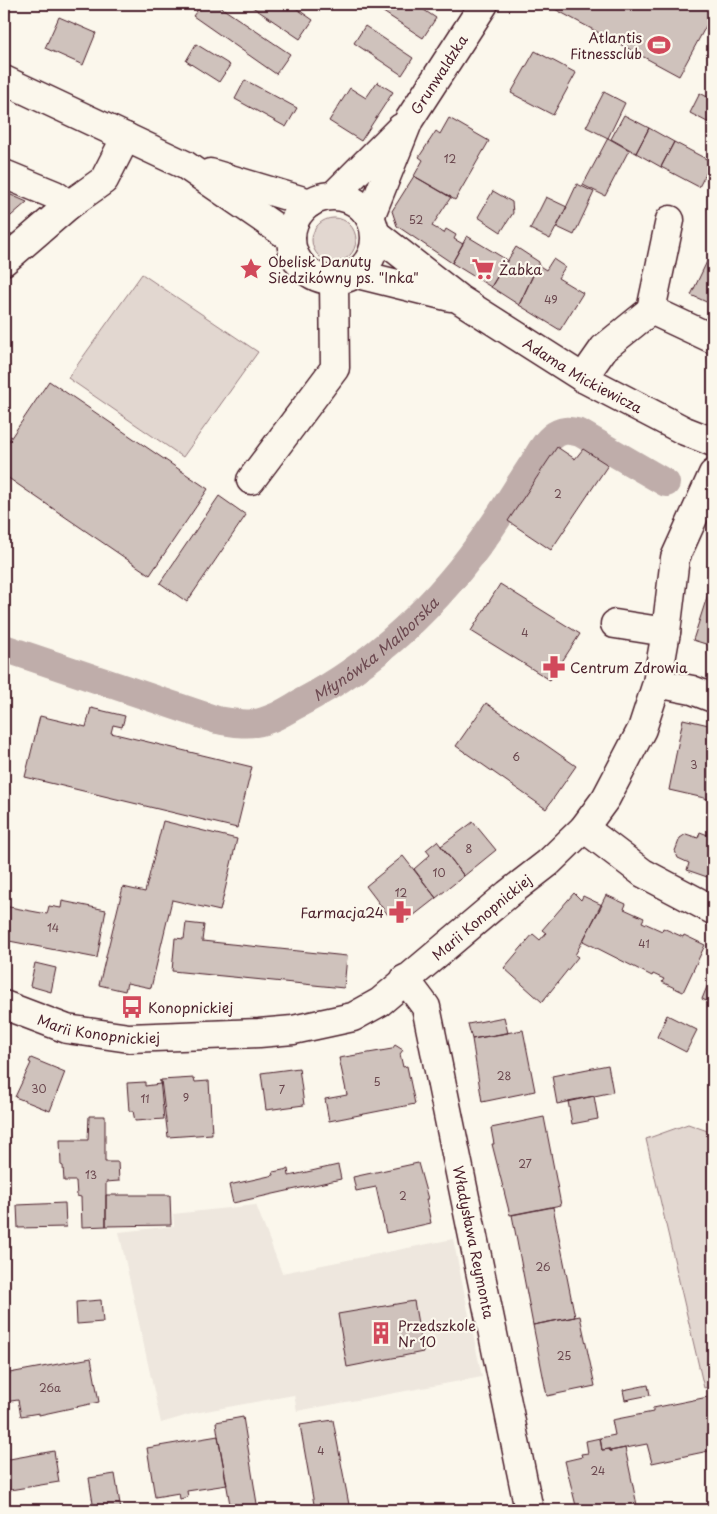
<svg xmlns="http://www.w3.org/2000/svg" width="717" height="1514" font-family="'Playpen Sans',sans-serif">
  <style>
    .built { fill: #eee7de }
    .green { fill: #e2d7d0; stroke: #967b7e }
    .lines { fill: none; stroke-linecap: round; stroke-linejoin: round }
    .canal { stroke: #bfadaa; stroke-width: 28 }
    .building { fill: #cfc2bc; stroke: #4a1f2b }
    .minor-casing { stroke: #4a1f2b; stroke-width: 31 }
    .minor { stroke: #fbf7ec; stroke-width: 28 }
    .labels { text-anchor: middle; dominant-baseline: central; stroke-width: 4.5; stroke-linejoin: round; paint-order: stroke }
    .number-label { font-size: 11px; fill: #6b484f }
    .poi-label { font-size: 14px; fill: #4a1f2b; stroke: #fbf7ec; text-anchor: start }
    .street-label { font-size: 14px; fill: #4a1f2b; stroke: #fbf7ec }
    .water-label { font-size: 15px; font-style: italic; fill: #6d4a51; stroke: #fbf7ec }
  </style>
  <rect width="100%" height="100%" fill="#fbf7ec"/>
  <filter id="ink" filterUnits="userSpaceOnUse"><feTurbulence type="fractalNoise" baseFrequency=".02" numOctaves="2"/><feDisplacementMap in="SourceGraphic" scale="10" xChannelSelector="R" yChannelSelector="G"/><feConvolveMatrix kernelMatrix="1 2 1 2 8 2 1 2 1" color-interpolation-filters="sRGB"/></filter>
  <g filter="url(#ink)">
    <path class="built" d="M256,1205L282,1273L453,1239L482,1377L297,1411L294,1395L195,1413L161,1423L119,1232L174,1226L173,1214Z"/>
    <path class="green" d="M312 240a22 22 0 1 1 44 0a22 22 0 1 1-44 0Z
      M142,274L258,352L183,457L68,378Z
      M688,1124L713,1133V1385L704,1388L646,1139Z"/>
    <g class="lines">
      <path class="canal" id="s1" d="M4,648L217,720C229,722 242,725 255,723C271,721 286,711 300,703C378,662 441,601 491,528C505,508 518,486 532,465C538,456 543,444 552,437C561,429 569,430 580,433L666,483"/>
    </g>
    <path class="building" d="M202,4H216L290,54L276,74L193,16Z
      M248,4H290L313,20L300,39Z
      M371,4H415L436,18L423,38Z
      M553,4H713V13L679,76L551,7Z
      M59,17L96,33L83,65L45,48Z
      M365,26L413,58L402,75L354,43Z
      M196,44L230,65L219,82L186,61Z
      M535,51L576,73L553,115L511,93Z
      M245,80L297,108L286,127L235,99Z
      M377,82L393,92L361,141L329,121L350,88L366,98Z
      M604,92L625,103L608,138L586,127Z
      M700,93L713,100V125L690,113Z
      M624,115L649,128L636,153L611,139Z
      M449,118L489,141L455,200L414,176L423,160L419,157L436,131L440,134Z
      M649,128L674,142L661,167L636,153Z
      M608,138L629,150L605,196L583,185Z
      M674,142L712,162L699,187L661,167Z
      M414,176L451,197L432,226L444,233L446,229L456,235L454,239L463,244L452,263L397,226L392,211Z
      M577,184L594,192L574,235L557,227Z
      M493,191L512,202L513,213L501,232L478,217Z
      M4,192L27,202L4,222Z
      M546,197L567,207L550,239L530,229Z
      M467,236L507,260L491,287L452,263Z
      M516,247L539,262L519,305L491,287Z
      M713,249V305L691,295Z
      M553,259L565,267L558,278L583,293L560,330L519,305L538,265L546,270Z
      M49,381L208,489L150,575L4,475V448Z
      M557,447L575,459L583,449L608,465L551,550L508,521Z
      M219,496L246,515L187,602L160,583Z
      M500,584L580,634L550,680L471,631Z
      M708,594L713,595L712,646L693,640Z
      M486,703L576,766L546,809L456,746Z
      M91,708L125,716L122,727L113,725L111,733L252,767L237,828L25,777L40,716L86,727Z
      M683,719L713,726V800L669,790Z
      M163,821L237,839L220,911L172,900L151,988L127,983L125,991L99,985L123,887L145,892Z
      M473,822L496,850L464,876L441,846Z
      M700,832L713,837V879L687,870L689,863L678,858L675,851L680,838L686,834L698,838Z
      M437,841L464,876L436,898L414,869L430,855L426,850Z
      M403,856L436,898L404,923L394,910L388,915L366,886Z
      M574,893L581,900L583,896L602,905L575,955L578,957L542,1002L504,968L533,934L540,940L546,933L542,930Z
      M606,895L626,904L624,909L644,918L642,922L662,931L663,928L683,937L684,935L705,945L683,992L662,982L664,979L653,974L652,976L583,941Z
      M62,901L106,910L97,958L4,940V906L47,914L49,906L61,908Z
      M186,923L204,925L202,941L347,956L344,988L172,971L175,938L184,939Z
      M35,963L56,968L51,992L30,986Z
      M713,972V1004L702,999Z
      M667,1015L697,1030L686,1052L657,1037Z
      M504,1017L508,1033L472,1039L468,1024Z
      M523,1030L535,1091L482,1102L472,1039Z
      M395,1045L403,1050L400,1054L403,1067L407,1066L415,1104L329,1121L325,1099L347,1095L339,1058L392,1049Z
      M31,1058L65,1072L50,1111L15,1097L31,1063L29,1062Z
      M608,1065L613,1092L557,1104L552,1076Z
      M299,1068L304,1105L266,1110L261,1073Z
      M194,1078L195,1082L209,1081L212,1134L168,1137L161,1080Z
      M160,1080L164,1119L135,1121L133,1111H129L127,1083L145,1082V1086L160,1084Z
      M594,1096L598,1119L572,1124L568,1101Z
      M89,1116H105V1162H118L119,1181L106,1182V1226L82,1227L81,1197L77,1196L76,1181H64L63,1166L61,1165L60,1140H88Z
      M544,1117L561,1205L510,1215L492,1144H494L491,1128Z
      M418,1163L428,1199H426L431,1223L386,1233L376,1187L356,1191L353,1177Z
      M338,1165L341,1179L233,1203L229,1185L274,1175L273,1172L288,1169L289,1176Z
      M106,1195H170L171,1225L106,1226Z
      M65,1203L66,1227L18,1228L17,1205Z
      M553,1207L575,1317L533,1325L512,1215Z
      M101,1300L103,1322L77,1324L76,1302Z
      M414,1301L423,1352L347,1367L338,1314Z
      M580,1316L595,1386L547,1396L533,1325Z
      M91,1358L99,1402L39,1415V1413L21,1416L18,1400L4,1402V1374Z
      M648,1385L650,1395L625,1400L623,1390Z
      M713,1396V1450L652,1463L647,1444L610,1451V1449L602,1450L600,1438L615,1435L612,1420L653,1412V1408Z
      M243,1417L258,1510H231L218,1436L216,1422Z
      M333,1420L350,1510H315L300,1425Z
      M218,1436L227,1485L187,1491L188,1497L180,1499L179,1493L155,1497L147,1448Z
      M600,1438L602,1450L610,1449V1451L625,1448L638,1510H577L565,1461L582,1457L581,1454L588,1453L586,1441Z
      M54,1451L59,1482L4,1491V1460Z
      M115,1474L121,1510H94L89,1478Z"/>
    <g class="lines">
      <defs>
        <g id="minor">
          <path d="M4,80L185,165L291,238"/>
          <path d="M210,173L310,203"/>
          <path d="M4,174L55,195L69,205"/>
          <path d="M334,195L401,128"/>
          <circle cx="333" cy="238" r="42"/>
          <path id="s2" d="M370,217L409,120L484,4"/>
          <path d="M670,220L651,310L713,339"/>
          <path id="s3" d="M376,234L459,299L583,378L685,431L713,442"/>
          <path d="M4,261L69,205L104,180L126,137"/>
          <path d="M357,274L450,297"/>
          <path d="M583,378L604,348L651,310"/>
          <path d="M251,480L335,368L334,282"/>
          <path d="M615,624L666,632"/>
          <path d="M657,683L692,690L713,698"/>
          <path d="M584,828L643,873L713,910"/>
          <path id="s4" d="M405,979L426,1007L529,1510"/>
          <path id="s5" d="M4,1005L67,1029L129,1038L259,1033L293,1030L353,1017L380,1002L508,894L548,863L584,828L606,798L642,729L657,683L666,632L675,558L713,474"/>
        </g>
      </defs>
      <use href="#minor" class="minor-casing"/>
      <use href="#minor" class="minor"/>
    </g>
  </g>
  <defs>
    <symbol id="stadium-bare" viewBox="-9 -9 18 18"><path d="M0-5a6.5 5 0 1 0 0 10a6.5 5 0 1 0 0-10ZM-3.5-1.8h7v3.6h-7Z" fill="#d1495b" stroke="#fbf7ec" stroke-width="2.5" paint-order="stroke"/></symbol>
    <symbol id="sight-bare" viewBox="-9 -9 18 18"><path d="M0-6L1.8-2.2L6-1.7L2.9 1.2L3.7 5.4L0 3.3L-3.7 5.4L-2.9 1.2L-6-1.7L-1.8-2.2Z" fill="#d1495b" stroke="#fbf7ec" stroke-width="2.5" paint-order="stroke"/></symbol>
    <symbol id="supermarket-bare" viewBox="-9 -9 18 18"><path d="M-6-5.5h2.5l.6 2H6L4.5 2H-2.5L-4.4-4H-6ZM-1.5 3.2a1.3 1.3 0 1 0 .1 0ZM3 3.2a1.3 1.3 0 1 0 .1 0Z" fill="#d1495b" stroke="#fbf7ec" stroke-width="2.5" paint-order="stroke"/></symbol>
    <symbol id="pharmacy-bare" viewBox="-9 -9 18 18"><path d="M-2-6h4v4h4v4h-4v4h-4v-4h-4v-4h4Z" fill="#d1495b" stroke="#fbf7ec" stroke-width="2.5" paint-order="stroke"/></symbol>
    <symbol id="bus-bare" viewBox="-9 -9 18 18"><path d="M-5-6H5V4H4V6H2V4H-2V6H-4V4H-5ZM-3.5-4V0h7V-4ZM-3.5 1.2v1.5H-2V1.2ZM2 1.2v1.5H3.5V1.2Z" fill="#d1495b" stroke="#fbf7ec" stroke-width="2.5" paint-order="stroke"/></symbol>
    <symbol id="building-bare" viewBox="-9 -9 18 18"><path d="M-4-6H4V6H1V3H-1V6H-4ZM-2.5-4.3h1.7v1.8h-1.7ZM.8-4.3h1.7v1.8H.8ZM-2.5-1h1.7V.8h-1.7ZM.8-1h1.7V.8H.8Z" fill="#d1495b" stroke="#fbf7ec" stroke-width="2.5" paint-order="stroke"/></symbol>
  </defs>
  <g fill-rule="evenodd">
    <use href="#stadium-bare" x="643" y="29" width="32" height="32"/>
    <use href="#sight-bare" x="235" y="253" width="32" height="32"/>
    <use href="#supermarket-bare" x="467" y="253" width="32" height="32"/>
    <use href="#pharmacy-bare" x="538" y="651" width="32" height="32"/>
    <use href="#pharmacy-bare" x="384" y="896" width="32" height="32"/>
    <use href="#bus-bare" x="116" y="991" width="32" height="32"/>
    <use href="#building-bare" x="365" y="1317" width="32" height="32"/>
  </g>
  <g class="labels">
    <g class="number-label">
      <text x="450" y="158">12</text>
      <text x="416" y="219">52</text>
      <text x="551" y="299">49</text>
      <text x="558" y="493">2</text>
      <text x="525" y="632">4</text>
      <text x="516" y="756">6</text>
      <text x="694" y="764">3</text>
      <text x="469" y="848">8</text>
      <text x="439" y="872">10</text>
      <text x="401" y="892">12</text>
      <text x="53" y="927">14</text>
      <text x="644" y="943">41</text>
      <text x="504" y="1075">28</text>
      <text x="377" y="1081">5</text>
      <text x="39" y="1088">30</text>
      <text x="282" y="1089">7</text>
      <text x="186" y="1097">9</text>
      <text x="145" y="1098">11</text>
      <text x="525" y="1163">27</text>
      <text x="91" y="1174">13</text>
      <text x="403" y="1195">2</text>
      <text x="543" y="1266">26</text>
      <text x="564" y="1355">25</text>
      <text x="50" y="1387">26a</text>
      <text x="321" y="1450">4</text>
      <text x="598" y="1470">24</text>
    </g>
    <g class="poi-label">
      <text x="642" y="37" text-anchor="end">Atlantis<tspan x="642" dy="16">Fitnessclub</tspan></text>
      <text x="268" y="261">Obelisk Danuty<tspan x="268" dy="16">Siedzikówny ps. "Inka"</tspan></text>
      <text x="499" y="269">Żabka</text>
      <text x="570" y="667">Centrum Zdrowia</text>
      <text x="384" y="912" text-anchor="end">Farmacja24</text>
      <text x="148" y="1007">Konopnickiej</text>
      <text x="398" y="1325">Przedszkole<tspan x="398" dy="16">Nr 10</tspan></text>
    </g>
    <g class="street-label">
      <text stroke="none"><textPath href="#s2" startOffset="159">Grunwaldzka</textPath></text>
      <text stroke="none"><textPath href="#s3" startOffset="251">Adama Mickiewicza</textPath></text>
      <text stroke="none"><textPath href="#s5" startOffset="519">Marii Konopnickiej</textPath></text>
      <text stroke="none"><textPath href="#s5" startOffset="99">Marii Konopnickiej</textPath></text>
      <text stroke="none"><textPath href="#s4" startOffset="275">Władysława Reymonta</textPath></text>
    </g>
    <g class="water-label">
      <text stroke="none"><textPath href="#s1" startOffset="406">Młynówka Malborska</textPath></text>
    </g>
  </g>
  <rect width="717" height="1514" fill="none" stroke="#fbf7ec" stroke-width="20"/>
  <rect x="10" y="10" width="697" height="1494" fill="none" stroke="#4a1f2b" stroke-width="2" filter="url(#ink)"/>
</svg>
